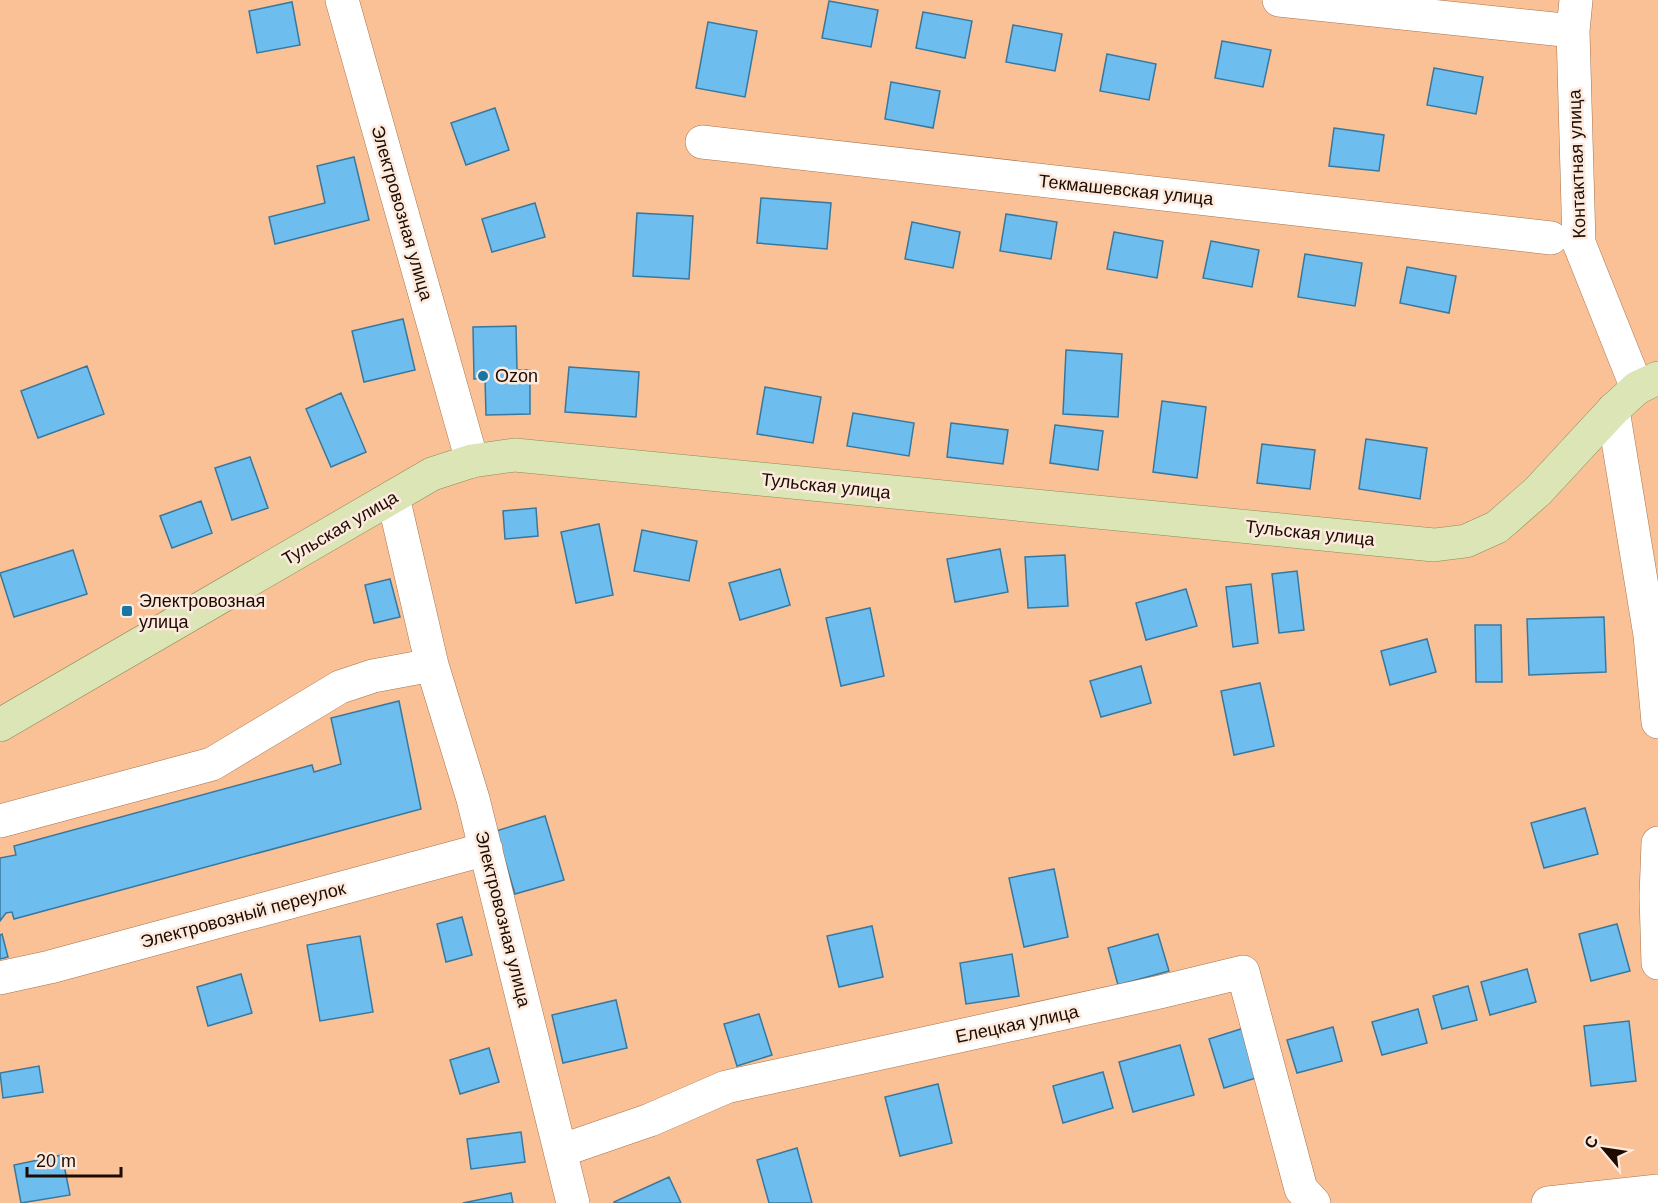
<svg xmlns="http://www.w3.org/2000/svg" width="1658" height="1203" font-family="Helvetica,sans-serif">
  <style>
    .building { fill: #6dbdee; stroke: #39789e; stroke-width: 1.5 }
    .lines { fill: none; stroke-linecap: round; stroke-linejoin: round }
    .minor-casing { stroke: #a8734b; stroke-width: 34 }
    .major-casing { stroke: #8a8d55; stroke-width: 34 }
    .minor { stroke: #fff; stroke-width: 33 }
    .major { stroke: #dce5b5; stroke-width: 33 }
    .poi-dot { fill: #1975a3; stroke: #fdeade; stroke-width: 2 }
    .labels { text-anchor: middle; dominant-baseline: central; stroke-width: 5; stroke-linejoin: round; paint-order: stroke }
    .street-label { font-size: 18px; fill: #1f0c00; stroke: #fdeade }
    .poi-label { font-size: 18px; fill: #1f0c00; stroke: #fdeade; text-anchor: start }
  </style>
  <rect width="100%" height="100%" fill="#fac096"/>
  <path class="building" d="M829,1L878,10L871,47L822,38Z
    M292,2L300,45L257,53L249,11Z
    M923,12L972,21L965,58L916,48Z
    M708,22L757,31L745,97L696,88Z
    M1013,25L1062,34L1055,71L1006,62Z
    M1222,41L1271,50L1263,87L1215,78Z
    M1107,54L1156,64L1149,100L1100,91Z
    M1434,68L1483,77L1476,114L1427,105Z
    M891,82L940,91L933,128L885,119Z
    M495,108L509,150L466,165L451,123Z
    M1334,128L1384,135L1379,171L1329,166Z
    M354,157L369,220L275,244L269,217L325,203L317,166Z
    M761,198L831,203L827,249L757,243Z
    M535,203L545,237L492,252L482,219Z
    M637,213L693,216L689,279L633,276Z
    M1006,214L1057,222L1051,259L1000,251Z
    M912,222L960,232L953,268L905,259Z
    M1114,232L1163,241L1157,278L1107,269Z
    M1211,241L1259,250L1252,287L1203,278Z
    M1305,254L1362,263L1355,306L1298,297Z
    M1407,267L1456,276L1449,313L1400,303Z
    M403,319L415,370L364,382L352,331Z
    M516,326L517,370H530V414L486,415L485,378L474,379L473,327Z
    M1066,350L1122,354L1118,417L1063,414Z
    M87,366L104,414L38,438L21,391Z
    M569,367L639,372L636,417L565,412Z
    M765,387L821,397L813,443L757,434Z
    M341,393L366,452L331,467L306,409Z
    M1162,401L1206,407L1197,478L1153,472Z
    M853,413L914,423L909,456L847,446Z
    M951,423L1008,430L1003,464L947,457Z
    M1055,425L1103,431L1098,470L1050,463Z
    M1366,439L1427,448L1420,499L1359,489Z
    M1262,444L1315,450L1310,489L1257,483Z
    M250,457L268,508L232,520L215,468Z
    M201,501L212,533L172,548L160,516Z
    M536,508L538,536L505,539L503,511Z
    M599,524L613,595L576,603L561,532Z
    M642,530L697,541L689,581L634,571Z
    M1000,549L1008,592L955,602L947,559Z
    M73,550L87,594L14,617L0,573Z
    M1065,555L1068,606L1028,608L1025,557Z
    M780,569L790,605L740,620L729,583Z
    M1297,571L1304,630L1279,633L1272,574Z
    M390,579L400,617L374,623L365,585Z
    M1251,584L1258,643L1233,647L1226,587Z
    M1186,589L1197,626L1146,640L1136,603Z
    M870,608L884,676L841,686L826,618Z
    M1604,617L1606,672L1529,675L1527,619Z
    M1475,625H1501L1502,682H1476Z
    M1427,639L1436,672L1390,685L1381,651Z
    M1141,666L1151,703L1101,717L1090,681Z
    M1260,683L1274,746L1234,755L1221,691Z
    M399,701L421,809L14,919L12,912L6,913L0,921V858L16,855L14,846L312,765L314,772L341,764L331,718Z
    M1585,808L1598,854L1544,868L1531,823Z
    M545,816L564,880L515,894L496,831Z
    M1054,869L1068,937L1024,947L1009,878Z
    M462,917L472,955L446,962L437,924Z
    M1617,924L1630,971L1591,981L1579,934Z
    M872,926L883,977L839,987L827,936Z
    M2,934L8,957L0,959V935Z
    M1158,934L1169,971L1118,985L1108,948Z
    M360,936L373,1012L320,1021L307,945Z
    M1012,954L1019,996L966,1004L960,963Z
    M1527,969L1536,1002L1490,1015L1481,982Z
    M241,974L252,1013L208,1026L197,987Z
    M1468,986L1477,1020L1442,1029L1433,996Z
    M616,1000L627,1048L563,1063L552,1015Z
    M1418,1009L1427,1043L1382,1055L1372,1022Z
    M759,1014L772,1055L737,1066L724,1024Z
    M1629,1021L1636,1081L1591,1086L1584,1026Z
    M1333,1027L1342,1061L1297,1073L1287,1040Z
    M1244,1028L1259,1077L1224,1088L1209,1039Z
    M1180,1045L1194,1095L1133,1112L1119,1062Z
    M489,1048L499,1082L460,1094L450,1060Z
    M39,1066L43,1092L3,1098L0,1073Z
    M1103,1072L1113,1108L1063,1123L1053,1086Z
    M938,1084L952,1143L900,1156L885,1097Z
    M521,1132L525,1162L471,1169L467,1139Z
    M797,1148L812,1203H769L757,1160Z
    M62,1155L70,1195L21,1203L14,1165Z
    M669,1177L681,1203H614V1202Z
    M511,1193L513,1203H463Z"/>
  <g class="lines">
    <defs>
      <path id="minor" d="M342,0L472,461
        M1279,0L1573,31
        M1576,0L1573,31L1579,243L1637,388
        M702,142L1551,238
        M1613,410L1650,635L1658,722
        M393,497L432,665L473,799L573,1203
        M0,821L212,764L340,687L373,676L432,665
        M1658,843L1656,896L1658,963
        M0,978L50,967L486,849
        M560,1151L650,1120L726,1087L1160,992L1243,972L1301,1189L1314,1203
        M1548,1203L1658,1191"/>
      <path id="major" d="M0,725L432,474L472,461L515,455L1434,545L1466,541L1497,527L1538,491L1613,410L1637,388L1658,378"/>
    </defs>
    <use href="#minor" class="minor-casing"/>
    <use href="#major" class="major-casing"/>
    <use href="#minor" class="minor"/>
    <use href="#major" class="major"/>
  </g>
  <g class="poi-dot">
    <circle cx="483" cy="376" r="6"/>
    <rect x="121" y="605" width="12" height="12" rx="3"/>
  </g>
  <g class="labels">
    <g class="street-label">
      <text transform="translate(1577 164) rotate(-92)">Контактная улица</text>
      <text transform="translate(1126 190) rotate(6)">Текмашевская улица</text>
      <text transform="translate(402 213) rotate(74)">Электровозная улица</text>
      <text transform="translate(826 486) rotate(6)">Тульская улица</text>
      <text transform="translate(340 528) rotate(-30)">Тульская улица</text>
      <text transform="translate(1310 533) rotate(6)">Тульская улица</text>
      <text transform="translate(243 915) rotate(-15)">Электровозный переулок</text>
      <text transform="translate(503 919) rotate(76)">Электровозная улица</text>
      <text transform="translate(1017 1024) rotate(-12)">Елецкая улица</text>
    </g>
    <g class="poi-label">
      <text x="495" y="376">Ozon</text>
      <text x="139" y="601">Электровозная<tspan x="139" dy="21">улица</tspan></text>
    </g>
  </g>
  <g transform="translate(1604 1149) rotate(299)" stroke="#fdeade" stroke-width="4.5" paint-order="stroke">
  <path d="M0-4.5L10 22L0 15L-10 22Z" fill="#1f0c00"/>
  <text y="-9" font-size="16" font-weight="bold" text-anchor="middle" fill="#1f0c00">С</text>
  </g>
  <path d="M27 1167v9h94v-9" fill="none" stroke="#1f0c00" stroke-width="3"/>
  <text x="36" y="1167" font-size="18" fill="#1f0c00" stroke="#fdeade" stroke-width="4.5" paint-order="stroke">20 m</text>
</svg>
